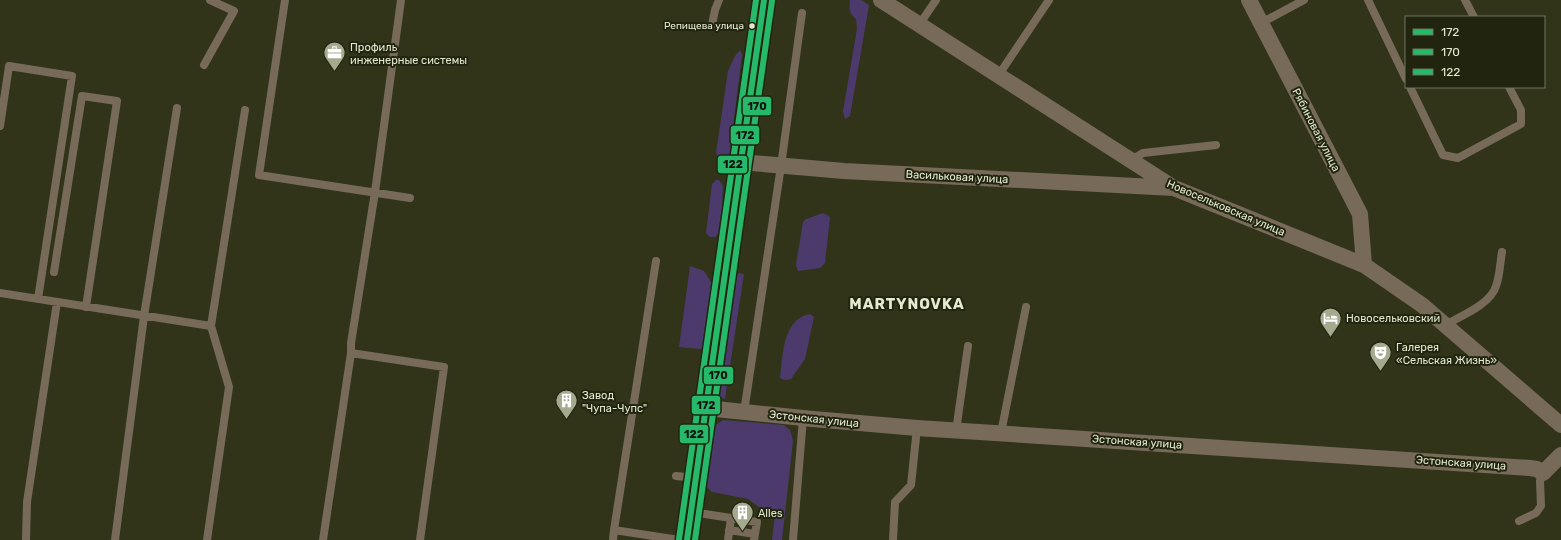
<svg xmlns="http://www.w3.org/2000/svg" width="1561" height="540" font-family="Rubik,sans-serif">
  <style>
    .green { fill: #4c3a6d }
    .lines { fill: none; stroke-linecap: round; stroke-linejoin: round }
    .service { stroke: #776a59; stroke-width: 8 }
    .minor { stroke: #776a59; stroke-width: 16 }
    .bus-1-casing { stroke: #212510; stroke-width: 9 }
    .bus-2-casing { stroke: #212510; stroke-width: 9 }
    .bus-3-casing { stroke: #212510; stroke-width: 9 }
    .bus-1 { stroke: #26b969; stroke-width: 6 }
    .bus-2 { stroke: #26b969; stroke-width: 6 }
    .bus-3 { stroke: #26b969; stroke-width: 6 }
    .bus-dot { fill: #e4eacf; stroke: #212510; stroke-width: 1.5 }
    .labels { text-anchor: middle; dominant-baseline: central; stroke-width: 4; stroke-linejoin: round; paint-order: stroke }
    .bus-label { font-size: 10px; fill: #e4eacf; stroke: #212510; text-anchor: end }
    .poi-label { font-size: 11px; fill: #e4eacf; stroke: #212510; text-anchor: start }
    .street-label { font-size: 11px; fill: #e4eacf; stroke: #212510 }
    .district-label { font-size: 15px; font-weight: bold; letter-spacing: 1px; fill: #e4eacf; stroke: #212510 }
    .line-badge { stroke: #212510; stroke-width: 1.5 }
    .pale-badge-label { font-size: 11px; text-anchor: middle; font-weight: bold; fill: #111 }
  </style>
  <rect width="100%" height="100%" fill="#313419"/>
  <path class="green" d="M850,0H861L869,5L850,116L845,119L843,111L857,29L856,19C849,13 849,9 850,0Z
    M740,50L742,55L729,158L725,162L720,161L716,153L728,71L735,56Z
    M716,180H719L723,186L721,230L715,237H710L706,233L712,184Z
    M823,213L830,217L825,263L820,268L798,271L796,265L803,222L806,219Z
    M690,266L704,271L713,285L705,344L701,349L679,347Z
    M733,272L744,274L725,399L718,396L716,389Z
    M810,314L814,317L805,359L791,379L785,380L780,378C783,356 782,319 810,314Z
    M723,420L784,425L790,430L793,441L782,540H772L775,514L763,510L748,499L712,492L706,486L713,427Z"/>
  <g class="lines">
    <path class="service" d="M285,0L259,175L410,198
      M1368,0L1406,79
      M1465,0L1474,17
      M1261,23L1304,0
      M712,25L715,10L719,0
      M919,25L936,0
      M204,65L234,11L210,0
      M998,76L1049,0
      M1410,87L1443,155L1458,158L1521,124V110L1509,87
      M0,126L9,66L72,76L38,299
      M1131,160L1143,153L1216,145
      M54,272L82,96L117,101L86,307
      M0,293L211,326L229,387L207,540
      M1445,325C1461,316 1491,304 1496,286C1500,275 1500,263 1502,252
      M211,326L245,110
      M351,353V343L375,192L401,0
      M744,412L781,166L802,13
      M956,431L968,346
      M1001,433L1026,307
      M676,476L696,478
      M692,512L757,522L754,540
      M1519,521L1536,513L1541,506L1540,481L1543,473
      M614,530L656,261
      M729,530L755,534
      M26,540L27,502L57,302
      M115,540L144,316L177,108
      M323,540L351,353L444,367L420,540
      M613,540L614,530L679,540
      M728,540L731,518
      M793,540L803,418
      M893,540L895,502L911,485L917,428"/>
    <path class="minor" d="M881,0L1174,188L1364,265L1422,305L1561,425
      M1249,0L1360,214L1364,265
      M740,162L844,171L1174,188
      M706,408L813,419L917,428L1530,468L1537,469L1543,473L1561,455
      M687,540L764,0"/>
    <defs>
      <path id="bus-1" d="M687,540L764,0"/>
      <path id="bus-2" d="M695,540L772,1"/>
      <path id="bus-3" d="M679,539L756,0"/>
    </defs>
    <use href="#bus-1" class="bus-1-casing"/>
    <use href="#bus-2" class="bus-2-casing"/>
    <use href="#bus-3" class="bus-3-casing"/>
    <use href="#bus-1" class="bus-1"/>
    <use href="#bus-2" class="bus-2"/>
    <use href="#bus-3" class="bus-3"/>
  </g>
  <defs>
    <symbol id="office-pin" viewBox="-11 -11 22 30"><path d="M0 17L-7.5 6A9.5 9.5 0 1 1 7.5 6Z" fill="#a5aa8f" stroke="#212510"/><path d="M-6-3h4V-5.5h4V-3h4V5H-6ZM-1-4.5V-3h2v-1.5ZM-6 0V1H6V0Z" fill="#fff"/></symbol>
    <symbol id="hotel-pin" viewBox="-11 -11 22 30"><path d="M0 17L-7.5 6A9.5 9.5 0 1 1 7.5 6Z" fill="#a5aa8f" stroke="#212510"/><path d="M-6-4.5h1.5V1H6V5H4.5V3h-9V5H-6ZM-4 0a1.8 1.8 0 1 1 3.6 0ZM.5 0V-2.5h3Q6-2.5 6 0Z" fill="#fff"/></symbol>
    <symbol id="theatre-pin" viewBox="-11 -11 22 30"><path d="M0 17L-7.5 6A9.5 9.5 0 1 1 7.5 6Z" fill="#a5aa8f" stroke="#212510"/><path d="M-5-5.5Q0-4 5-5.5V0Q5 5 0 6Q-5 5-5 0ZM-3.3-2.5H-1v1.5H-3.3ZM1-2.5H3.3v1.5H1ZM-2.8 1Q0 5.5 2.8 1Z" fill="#fff"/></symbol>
    <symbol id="building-pin" viewBox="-11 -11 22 30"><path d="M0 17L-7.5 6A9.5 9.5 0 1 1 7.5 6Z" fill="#a5aa8f" stroke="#212510"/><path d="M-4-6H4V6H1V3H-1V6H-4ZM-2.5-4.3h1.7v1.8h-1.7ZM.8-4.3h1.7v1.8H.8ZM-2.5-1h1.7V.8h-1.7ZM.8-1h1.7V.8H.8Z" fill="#fff"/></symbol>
  </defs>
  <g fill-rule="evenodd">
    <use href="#office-pin" x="322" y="40" width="25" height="34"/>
    <use href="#hotel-pin" x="1318" y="306" width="25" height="34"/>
    <use href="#theatre-pin" x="1368" y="340" width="25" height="34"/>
    <use href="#building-pin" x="554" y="388" width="25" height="34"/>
    <use href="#building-pin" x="730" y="500" width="25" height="34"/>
  </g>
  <circle class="bus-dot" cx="752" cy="26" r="3.5"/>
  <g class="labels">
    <g class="bus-label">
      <text x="744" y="26">Репищева улица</text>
    </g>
    <g class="poi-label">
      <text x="350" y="47">Профиль<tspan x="350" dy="13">инженерные системы</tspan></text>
      <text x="1346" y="318">Новосельковский</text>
      <text x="1396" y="347">Галерея<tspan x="1396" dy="13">«Сельская Жизнь»</tspan></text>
      <text x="582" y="395">Завод<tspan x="582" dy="13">"Чупа-Чупс"</tspan></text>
      <text x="758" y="513">Alles</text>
    </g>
    <g class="street-label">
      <text transform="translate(1316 130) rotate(63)">Рябиновая улица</text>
      <text transform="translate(957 177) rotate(3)">Васильковая улица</text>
      <text transform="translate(1226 208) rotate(23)">Новосельковская улица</text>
      <text transform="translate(814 419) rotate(6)">Эстонская улица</text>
      <text transform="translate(1137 442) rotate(4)">Эстонская улица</text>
      <text transform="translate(1461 463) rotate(4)">Эстонская улица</text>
    </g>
    <g class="district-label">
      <text x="907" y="304">MARTYNOVKA</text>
    </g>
  </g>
  <g class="line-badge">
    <rect x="742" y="96" width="30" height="20" rx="4" fill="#26b969"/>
    <rect x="730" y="125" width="30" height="20" rx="4" fill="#26b969"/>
    <rect x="717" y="155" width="31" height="19" rx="4" fill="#26b969"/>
    <rect x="703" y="366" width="31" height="19" rx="4" fill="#26b969"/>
    <rect x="691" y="395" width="30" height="20" rx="4" fill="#26b969"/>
    <rect x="679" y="424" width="30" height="20" rx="4" fill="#26b969"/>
  </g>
  <g class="pale-badge-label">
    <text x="757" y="110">170</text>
    <text x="745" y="139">172</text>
    <text x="733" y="168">122</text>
    <text x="718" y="379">170</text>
    <text x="706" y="409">172</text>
    <text x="694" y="438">122</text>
  </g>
  <rect x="1405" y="16" width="140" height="72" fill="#212510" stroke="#6f745c"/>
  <rect x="1413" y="29" width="20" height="6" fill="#26b969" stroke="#6f745c"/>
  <text x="1441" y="36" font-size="12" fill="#e4eacf">172</text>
  <rect x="1413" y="49" width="20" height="6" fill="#26b969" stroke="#6f745c"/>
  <text x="1441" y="56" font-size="12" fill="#e4eacf">170</text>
  <rect x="1413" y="69" width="20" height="6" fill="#26b969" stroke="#6f745c"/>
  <text x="1441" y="76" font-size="12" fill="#e4eacf">122</text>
</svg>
